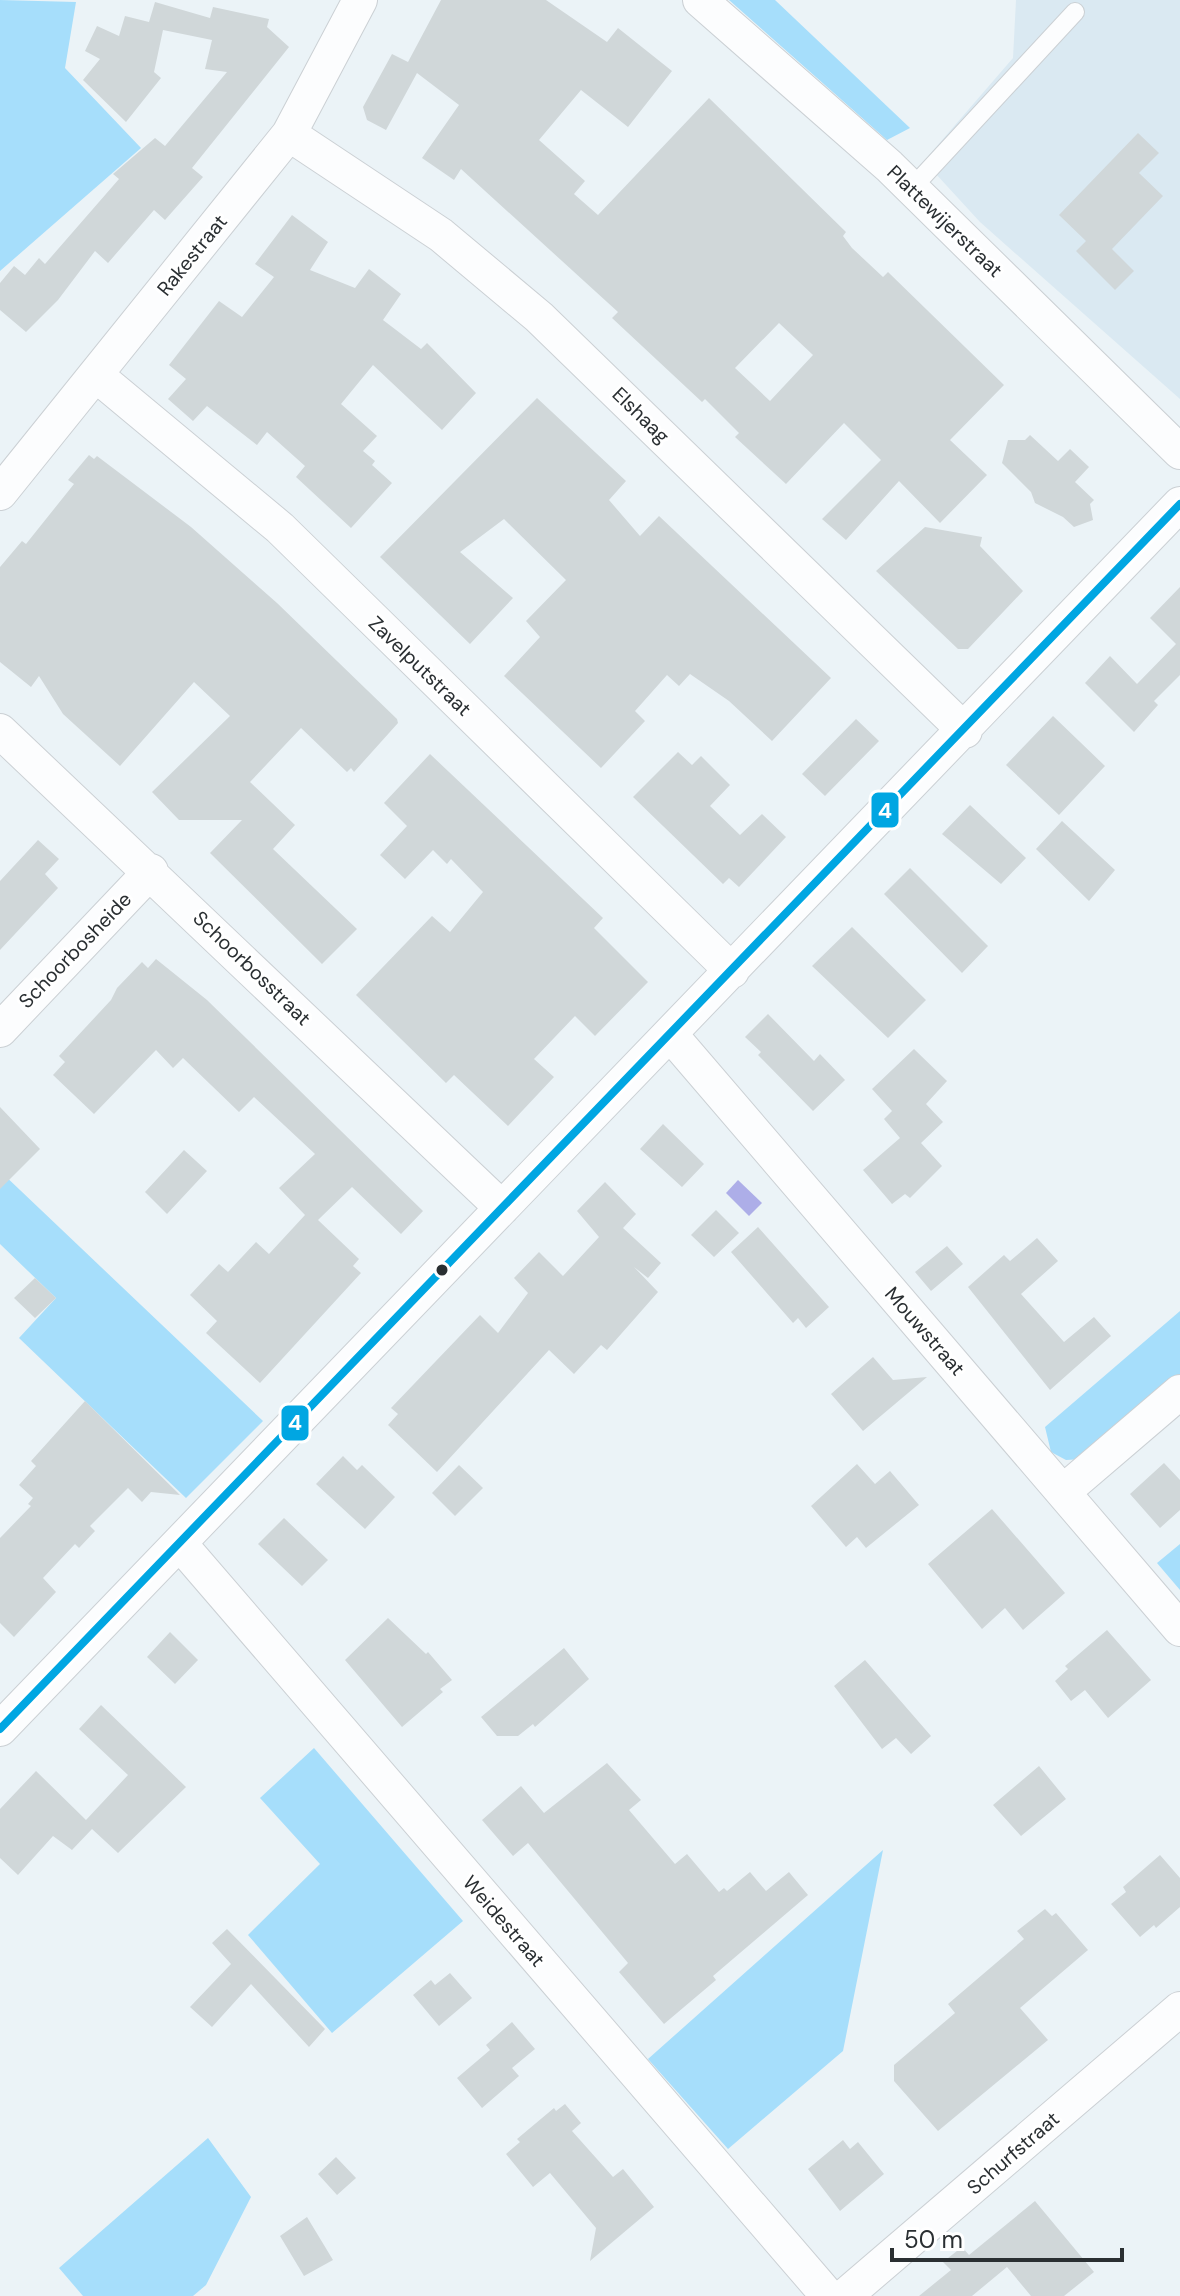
<svg xmlns="http://www.w3.org/2000/svg" width="1180" height="2296" font-family="'DM Sans',sans-serif">
  <style>
    .built { fill: #dae9f2 }
    .green { fill: #a6defb }
    .water { fill: #adaee8 }
    .building { fill: #d0d7d9; fill-rule: evenodd }
    .lines { fill: none; stroke-linecap: round; stroke-linejoin: round }
    .service-casing { stroke: #cbd0d4; stroke-width: 20 }
    .minor-casing { stroke: #cbd0d4; stroke-width: 36 }
    .service { stroke: #fcfdfe; stroke-width: 18 }
    .minor { stroke: #fcfdfe; stroke-width: 34 }
    .bus-1-casing { stroke: #fff; stroke-width: 14 }
    .bus-1 { stroke: #00a6e2; stroke-width: 8 }
    .bus-dot { fill: #2a2f32; stroke: #fff; stroke-width: 3 }
    .labels { text-anchor: middle; dominant-baseline: central; stroke-width: 6; stroke-linejoin: round; paint-order: stroke }
    .street-label { font-size: 20px; fill: #2a2f32; stroke: #fff }
    .line-badge { stroke: #fff; stroke-width: 3 }
    .badge-label { font-size: 22px; text-anchor: middle; font-weight: bold; fill: #fff }
  </style>
  <rect width="100%" height="100%" fill="#ebf3f7"/>
  <path class="built" d="M1016,0H1180V399L980,222L924,161L1013,58Z"/>
  <path class="green" d="M0,0L76,2L65,68L141,148L0,271Z
    M729,0H775L910,128L887,140Z
    M0,1171L263,1421L186,1498L19,1338L56,1298L0,1244Z
    M1180,1311V1375L1083,1459L1066,1460L1051,1452L1045,1427Z
    M1180,1544V1590L1157,1563Z
    M314,1748L463,1921L332,2033L248,1935L320,1864L260,1798Z
    M883,1850L843,2051L728,2149L648,2059Z
    M208,2138L251,2197L206,2285L193,2296H83L59,2268Z"/>
  <path class="water" d="M738,1180L762,1203L749,1216L726,1193Z"/>
  <path class="building" d="M441,0H546L607,42L618,28L672,71L628,127L581,90L539,140L585,181L574,194L598,215L709,98L846,232L843,236L852,248L883,277L888,272L1004,385L950,440L987,475L940,523L899,481L846,540L822,519L881,460L844,423L786,484L735,437L739,433L705,399L702,402L612,318L618,312L461,169L454,180L422,158L459,105L417,73L386,130L367,120L363,107L392,54L408,62ZM779,323L813,355L770,401L735,368Z
    M155,2L210,18L213,7L269,19L267,27L289,47L192,168L203,177L165,220L154,210L108,263L95,251L58,300L26,332L0,310V283L14,266L25,275L39,258L45,264L119,179L113,174L155,138L165,146L227,72L205,69L212,40L163,30L154,72L161,78L126,122L83,80L100,59L85,51L97,26L119,36L125,16L149,22Z
    M1138,133L1159,153L1139,173L1163,196L1112,249L1134,271L1115,290L1076,251L1086,241L1059,215Z
    M292,215L328,242L310,270L355,288L369,269L401,294L383,320L421,349L427,343L476,393L442,430L373,365L341,404L377,436L363,451L375,461L372,465L392,483L351,528L296,477L305,466L267,432L257,445L207,406L193,421L168,399L186,379L169,365L219,301L242,317L274,277L255,264Z
    M537,398L626,481L609,500L640,536L659,516L831,678L772,741L729,701L690,674L679,686L667,675L635,711L645,721L601,768L504,676L540,637L526,621L566,580L504,519L460,552L513,598L470,644L380,557Z
    M1030,435L1058,461L1070,449L1089,467L1075,482L1094,500L1090,504L1093,520L1074,527L1063,517L1035,503L1031,492L1002,463L1008,440H1025Z
    M89,455L94,459L97,456L191,527L277,603L397,719L398,723L354,772L351,768L347,772L301,728L250,782L295,825L273,849L357,929L322,964L210,853L242,820H179L152,792L230,716L194,682L120,766L63,714L39,676L31,687L0,662V567L22,541L26,544L74,484L68,480Z
    M925,527L982,537L980,546L1023,591L968,649H958L876,571Z
    M1180,587V675L1154,701L1158,705L1134,732L1085,683L1110,656L1137,684L1176,644L1150,618Z
    M1053,716L1105,766L1059,815L1006,765Z
    M856,719L879,741L825,796L802,774Z
    M678,752L692,765L701,756L730,785L710,806L740,835L762,814L786,837L739,887L729,878L723,884L633,797Z
    M430,754L603,918L594,928L648,982L595,1036L575,1016L534,1059L554,1077L508,1126L454,1075L446,1083L356,995L432,916L450,932L483,892L451,859L447,864L433,850L405,879L380,855L407,826L384,803Z
    M970,805L1026,858L1001,884L942,834Z
    M1062,821L1115,870L1089,901L1036,849Z
    M38,840L59,859L45,874L58,888L0,950V881Z
    M910,868L988,946L962,973L884,894Z
    M852,927L926,1000L888,1038L812,966Z
    M156,959L207,1000L423,1211L401,1234L352,1187L318,1220L359,1259L353,1266L361,1273L260,1383L206,1333L217,1321L190,1295L219,1264L228,1272L256,1242L269,1254L305,1215L279,1188L315,1154L254,1097L239,1112L183,1058L173,1068L156,1050L94,1114L53,1075L65,1062L59,1056L111,1000L117,988L142,962L148,968Z
    M768,1014L814,1061L820,1054L845,1080L813,1111L758,1055L761,1052L745,1037Z
    M914,1049L947,1081L926,1104L943,1122L921,1143L942,1166L910,1198L905,1194L892,1204L863,1170L900,1138L884,1119L892,1111L872,1089Z
    M0,1107L40,1149L0,1189Z
    M663,1124L704,1164L682,1187L640,1149Z
    M184,1150L207,1171L167,1214L145,1192Z
    M605,1182L636,1214L623,1228L661,1263L648,1278L634,1267L658,1292L607,1350L601,1345L574,1374L549,1350L437,1472L388,1425L398,1414L391,1408L480,1315L498,1333L528,1293L514,1278L539,1252L563,1276L599,1237L577,1211Z
    M716,1210L739,1233L714,1257L691,1235Z
    M758,1227L829,1307L806,1328L798,1318L793,1323L731,1252Z
    M1037,1238L1058,1261L1021,1294L1064,1342L1094,1317L1111,1336L1050,1390L968,1287L1004,1255L1010,1261Z
    M947,1246L963,1264L931,1291L915,1272Z
    M35,1278L56,1298L35,1318L14,1298Z
    M873,1357L893,1380L927,1377L863,1431L831,1394Z
    M85,1401L180,1495L151,1492L142,1502L128,1488L90,1526L95,1531L79,1548L75,1544L43,1578L56,1592L14,1637L0,1623V1538L31,1506L28,1504L33,1498L19,1485L36,1466L31,1461Z
    M343,1456L357,1470L362,1465L395,1497L365,1529L316,1484Z
    M1164,1463L1180,1480V1510L1160,1528L1130,1494Z
    M857,1464L875,1484L890,1471L919,1505L866,1548L857,1537L846,1547L811,1506Z
    M459,1465L483,1488L455,1516L432,1493Z
    M992,1509L1065,1593L1023,1630L1005,1608L982,1629L928,1564Z
    M284,1518L328,1560L302,1586L258,1544Z
    M388,1618L426,1654L428,1652L452,1680L440,1689L443,1692L402,1727L345,1660Z
    M1107,1630L1151,1680L1108,1718L1085,1690L1071,1701L1055,1681L1068,1669L1065,1666Z
    M170,1632L198,1660L175,1684L147,1657Z
    M564,1648L589,1679L535,1727L533,1724L518,1736H497L481,1717Z
    M865,1660L931,1736L911,1754L896,1738L882,1749L834,1686Z
    M101,1705L186,1787L118,1853L92,1829L72,1850L53,1836L18,1875L0,1858V1809L36,1771L86,1820L128,1775L79,1729Z
    M607,1763L641,1800L629,1810L675,1864L687,1854L719,1892L724,1888L727,1891L750,1872L766,1891L789,1872L808,1895L713,1976L716,1980L664,2024L619,1972L628,1963L528,1843L513,1856L482,1820L521,1786L544,1813Z
    M1039,1766L1066,1799L1021,1836L993,1805Z
    M1160,1855L1180,1878V1907L1156,1928L1154,1925L1140,1937L1111,1904L1126,1892L1123,1887Z
    M1045,1909L1052,1916L1056,1913L1088,1950L1020,2008L1048,2040L938,2131L894,2081V2065L955,2013L948,2004L1024,1939L1017,1931Z
    M227,1929L325,2029L309,2047L251,1984L212,2027L190,2007L231,1964L212,1943Z
    M450,1973L472,1998L439,2026L413,1995L431,1980L435,1985Z
    M512,2022L535,2049L512,2068L519,2076L482,2108L457,2078L490,2050L486,2045Z
    M565,2104L581,2123L572,2131L613,2177L623,2169L654,2207L590,2261L596,2228L550,2173L533,2187L506,2154L520,2142L517,2139L554,2108L556,2111Z
    M843,2140L850,2149L858,2142L884,2174L840,2211L808,2169Z
    M336,2157L356,2178L337,2195L318,2174Z
    M1035,2201L1094,2272L1064,2296H1031L1007,2267L972,2296H919L951,2270L943,2262L962,2247L969,2255Z
    M307,2217L333,2260L304,2276L280,2236Z"/>
  <g class="lines">
    <defs>
      <path id="service" d="M912,188L1075,12"/>
      <path id="minor" d="M700,0L889,166L1180,452
        M289,134L441,235L539,317L965,731
        M96,375L280,528L732,971
        M0,493L289,134L360,0
        M0,731L502,1208
        M0,1030L151,871
        M670,1034L1180,1629
        M1063,1492L1180,1392
        M181,1545L828,2296
        M0,1729L1180,504
        M845,2296L1180,2009"/>
    </defs>
    <use href="#service" class="service-casing"/>
    <use href="#minor" class="minor-casing"/>
    <use href="#service" class="service"/>
    <use href="#minor" class="minor"/>
    <defs>
      <path id="bus-1" d="M0,1729L1180,504"/>
    </defs>
    <use href="#bus-1" class="bus-1-casing"/>
    <use href="#bus-1" class="bus-1"/>
  </g>
  <circle class="bus-dot" cx="442" cy="1270" r="7"/>
  <g class="labels">
    <g class="street-label">
      <text transform="translate(945 221) rotate(44)">Plattewijerstraat</text>
      <text transform="translate(192 255) rotate(-51)">Rakestraat</text>
      <text transform="translate(641 415) rotate(44)">Elshaag</text>
      <text transform="translate(420 666) rotate(44)">Zavelputstraat</text>
      <text transform="translate(75 950) rotate(-46)">Schoorbosheide</text>
      <text transform="translate(252 968) rotate(44)">Schoorbosstraat</text>
      <text transform="translate(925 1331) rotate(49)">Mouwstraat</text>
      <text transform="translate(504 1921) rotate(49)">Weidestraat</text>
      <text transform="translate(1013 2153) rotate(-41)">Schurfstraat</text>
    </g>
  </g>
  <g class="line-badge">
    <rect x="870" y="791" width="30" height="38" rx="8" fill="#00a6e2"/>
    <rect x="280" y="1404" width="30" height="38" rx="8" fill="#00a6e2"/>
  </g>
  <g class="badge-label">
    <text x="885" y="818">4</text>
    <text x="295" y="1430">4</text>
  </g>
  <path d="M892 2248v12h230v-12" fill="none" stroke="#2a2f32" stroke-width="4"/>
  <text x="904" y="2248" font-size="24" fill="#2a2f32" stroke="#ffffff" stroke-width="6" paint-order="stroke">50 m</text>
</svg>
